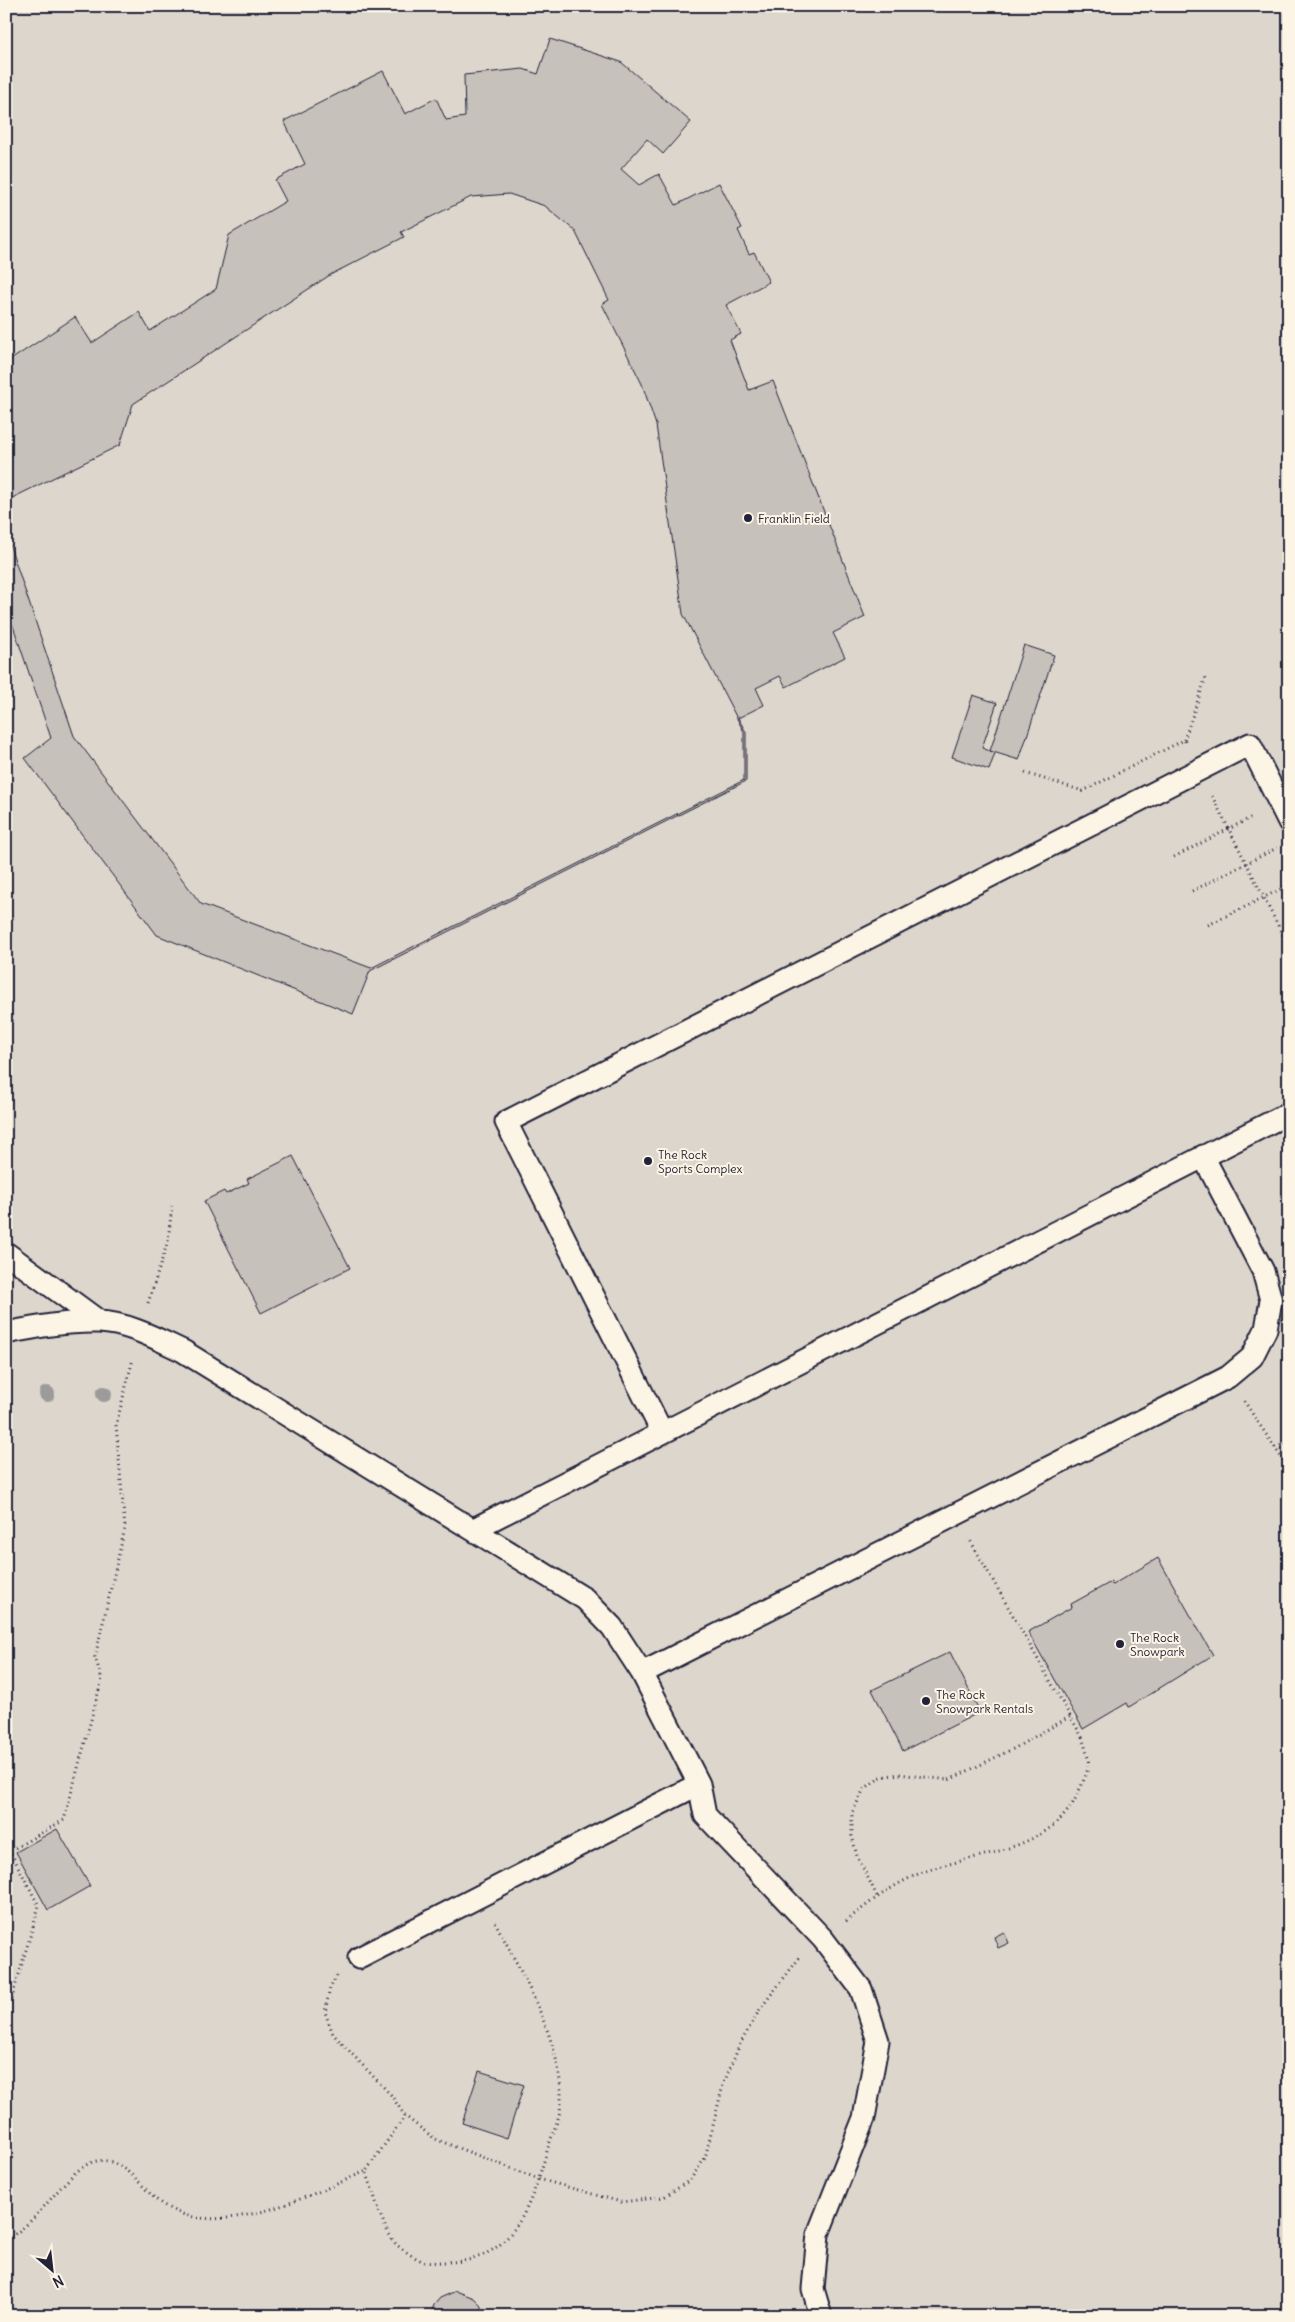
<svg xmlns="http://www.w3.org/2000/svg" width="1295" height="2322" font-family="Delius,sans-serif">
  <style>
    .green { fill: #dcd6cc; stroke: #7f7c84 }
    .building { fill: #c6c1bb; stroke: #22223b }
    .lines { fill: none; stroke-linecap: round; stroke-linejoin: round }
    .service-casing { stroke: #22223b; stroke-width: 25 }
    .path { stroke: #22223b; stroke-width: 3; stroke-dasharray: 1 4; stroke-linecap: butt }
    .service { stroke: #fcf5e5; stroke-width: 21 }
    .tree { fill: #9d9a9b }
    .poi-dot { fill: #22223b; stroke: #fcf5e5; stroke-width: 2 }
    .labels { text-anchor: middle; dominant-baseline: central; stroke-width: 4; stroke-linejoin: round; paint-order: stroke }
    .poi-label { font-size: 12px; fill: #22223b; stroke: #fcf5e5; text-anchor: start }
  </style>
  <rect width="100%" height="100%" fill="#fcf5e5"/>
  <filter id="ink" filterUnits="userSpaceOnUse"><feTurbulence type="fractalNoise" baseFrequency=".02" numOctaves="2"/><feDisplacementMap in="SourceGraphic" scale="10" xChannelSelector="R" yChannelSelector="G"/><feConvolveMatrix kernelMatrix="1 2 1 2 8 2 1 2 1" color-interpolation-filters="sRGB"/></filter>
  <g filter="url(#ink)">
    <path class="green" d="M6,6H1289V2316H6Z"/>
    <path class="building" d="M550,39L621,62L691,122L663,154L647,139L621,169L639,185L659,174L676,205L719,183L742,228L738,230L749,254L754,252L769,282L726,305L741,334L730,340L749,390L773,381L865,617L833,633L845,657L786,687L780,676L756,688L764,705L738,718L746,732V781L370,971L353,1014L157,935L25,758L51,738L6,605V534L74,736L201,904L371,968L744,780V732L683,614L656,425L642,384L602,304L609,300L575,231L545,206L509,194L471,197L401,232L404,237L330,275L133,404L120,445L6,501V363L75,317L92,343L139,312L150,331L216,289L229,235L286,201L275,180L305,164L284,121L383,71L405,114L436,98L446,120L465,117L464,75L523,69L538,74Z
      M1024,645L1054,655L1019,760L990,751Z
      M973,695L997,703L982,748L995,753L989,770L952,757Z
      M293,1156L350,1268L261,1313L204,1201L224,1191L226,1194L249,1183L247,1179Z
      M1158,1558L1213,1655L1129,1707L1127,1703L1083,1729L1028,1632L1072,1607L1071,1604L1111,1582L1112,1585Z
      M950,1652L980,1712L903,1751L872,1690Z
      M57,1829L90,1886L48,1910L16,1852Z
      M1004,1932L1009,1943L998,1948L994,1937Z
      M479,2071L524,2085L507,2138L462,2123Z
      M456,2291L474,2298L480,2304L484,2316H430L434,2305L440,2298Z"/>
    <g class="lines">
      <defs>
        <path id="service" d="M6,1253L100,1322
          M6,1333C36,1327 68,1321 99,1322C128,1323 157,1339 183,1351L585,1599L612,1627L642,1673L699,1784L359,1958
          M662,1432L506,1122L1250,744L1289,822
          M474,1529L1289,1113
          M642,1673L1228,1377L1252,1357L1266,1329L1271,1300L1263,1271L1203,1156
          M699,1784L705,1815L823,1939L861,1989L878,2041L864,2118L818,2234L813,2289L821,2316"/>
      </defs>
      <use href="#service" class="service-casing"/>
      <path class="path" d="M1184,740L1206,677
        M1025,773L1083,791L1184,740L1186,743
        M1212,796L1289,947
        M1174,857L1254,816
        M1192,891L1277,848
        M1208,925L1289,885
        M148,1303L168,1241L172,1206
        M1244,1401L1289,1469
        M1275,1447L1289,1443
        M877,1896L857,1856L852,1836V1813L864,1789L881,1777L899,1774L949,1780L1015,1748L1071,1716
        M846,1921C870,1902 895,1883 923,1872C977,1852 1054,1852 1079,1791C1091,1763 1091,1766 1082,1737L970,1540
        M337,1976L330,1988L325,2012L333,2034L391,2095L405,2116L435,2139L539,2179L621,2202L664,2197L690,2180L705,2158L723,2085L740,2044L760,2009L800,1957
        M6,2018L39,1906L10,1851L64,1820L102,1679L95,1657L125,1528L116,1425L133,1359
        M405,2116L366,2171C374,2192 382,2229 396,2244C402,2250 418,2260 425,2262C431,2263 438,2262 444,2262C514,2264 531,2204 548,2148C552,2134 561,2116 561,2101C563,2043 521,1972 495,1922
        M6,2239C39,2224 66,2170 93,2162C120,2153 141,2187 158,2201C165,2207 180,2214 189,2216C243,2229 318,2192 366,2171"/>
      <use href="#service" class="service"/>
    </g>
    <g class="tree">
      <circle cx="47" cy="1394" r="8"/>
      <circle cx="104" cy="1394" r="8"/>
    </g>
  </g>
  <g class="poi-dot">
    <circle cx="748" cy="518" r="5"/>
    <circle cx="648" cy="1161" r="5"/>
    <circle cx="1120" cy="1644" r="5"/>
    <circle cx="926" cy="1701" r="5"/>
  </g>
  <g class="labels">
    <g class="poi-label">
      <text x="758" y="518">Franklin Field</text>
      <text x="658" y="1154">The Rock<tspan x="658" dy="14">Sports Complex</tspan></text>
      <text x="1130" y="1637">The Rock<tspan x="1130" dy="14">Snowpark</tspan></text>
      <text x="936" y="1694">The Rock<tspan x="936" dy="14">Snowpark Rentals</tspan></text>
    </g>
  </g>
  <rect width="1295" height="2322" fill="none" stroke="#fcf5e5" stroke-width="25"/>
  <rect x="12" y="12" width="1270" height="2297" fill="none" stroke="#22223b" stroke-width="2" filter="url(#ink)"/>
  <g transform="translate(52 2270) rotate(152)" stroke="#fcf5e5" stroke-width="4" paint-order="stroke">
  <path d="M0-4L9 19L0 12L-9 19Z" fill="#22223b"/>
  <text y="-8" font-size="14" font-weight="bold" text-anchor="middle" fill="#22223b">N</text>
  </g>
</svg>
